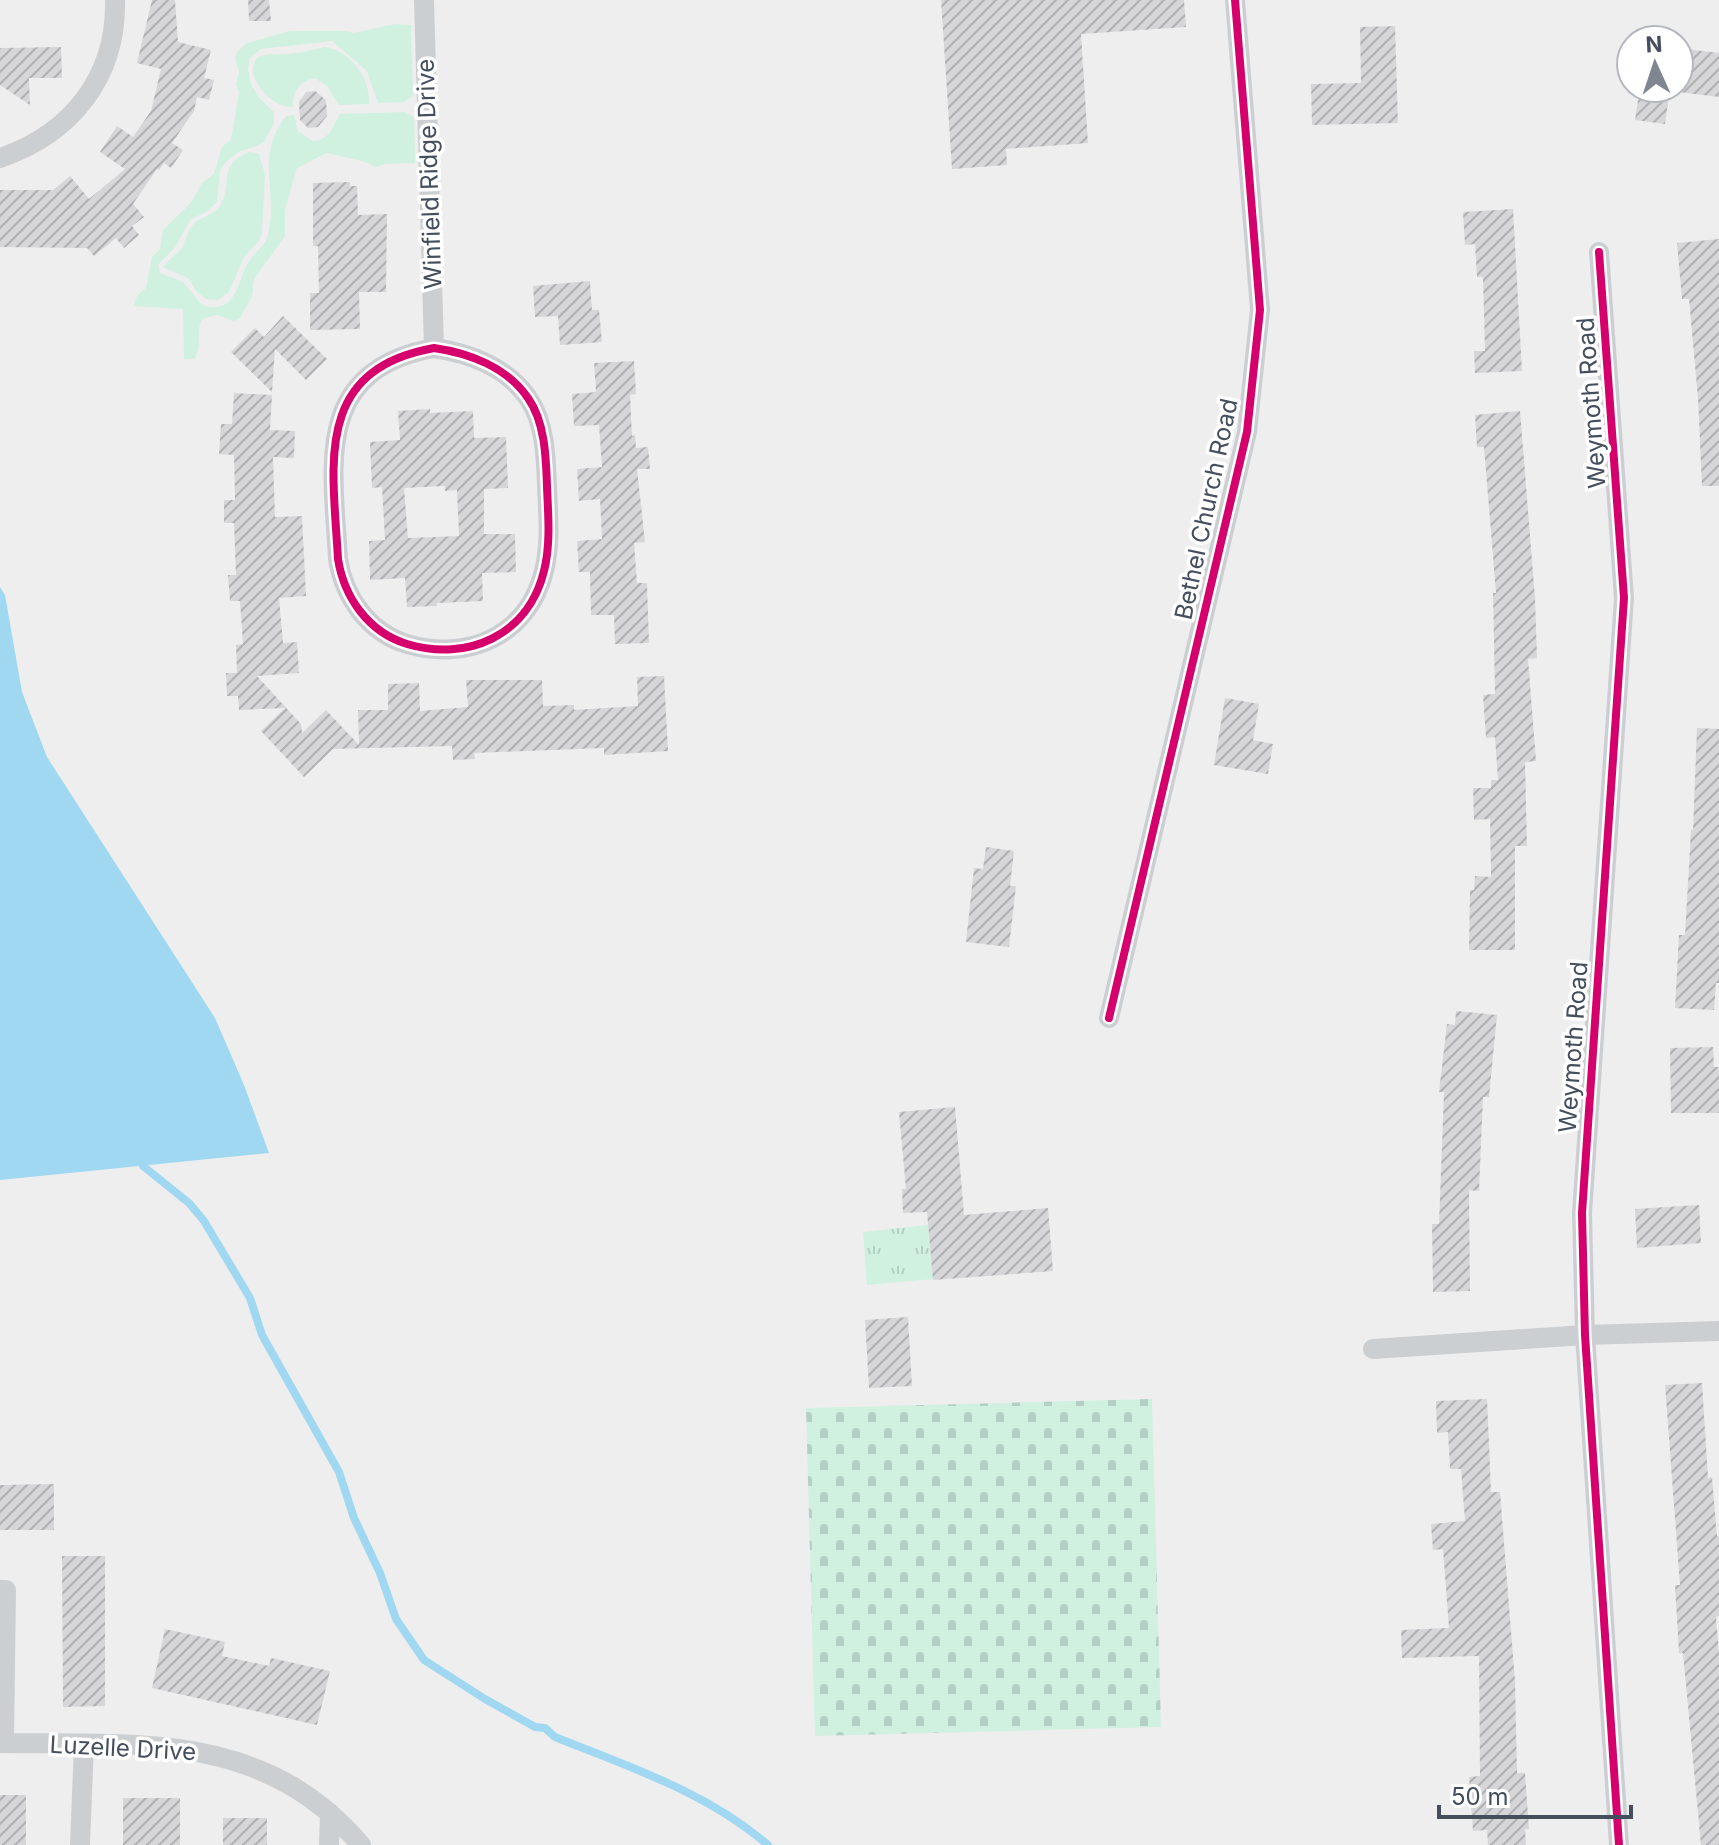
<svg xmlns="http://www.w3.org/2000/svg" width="1719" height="1845" font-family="Inter,sans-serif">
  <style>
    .green { fill: #d0f0e0 }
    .cemetery { fill: url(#cemetery-stones) }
    .park { fill: url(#park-tufts) }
    .water { fill: #a1d8f1 }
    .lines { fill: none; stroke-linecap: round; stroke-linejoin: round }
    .stream { stroke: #a1d8f1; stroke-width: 8 }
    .building { fill: url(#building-hatch); fill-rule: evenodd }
    .minor { stroke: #cccfd2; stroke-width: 20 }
    .cycleway-casing { stroke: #fff; stroke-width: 13 }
    .cycleway { stroke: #d6006c; stroke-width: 8 }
    .labels { text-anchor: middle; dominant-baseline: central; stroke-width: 7; stroke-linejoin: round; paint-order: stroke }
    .street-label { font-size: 24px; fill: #444e5c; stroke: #fff }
  </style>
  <defs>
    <pattern id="cemetery-stones" width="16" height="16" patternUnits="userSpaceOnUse" patternTransform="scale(2)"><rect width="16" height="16" fill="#d0f0e0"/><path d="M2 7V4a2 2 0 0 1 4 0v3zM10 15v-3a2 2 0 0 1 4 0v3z" fill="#b4cfc3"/></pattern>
    <pattern id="park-tufts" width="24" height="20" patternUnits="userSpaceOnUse" patternTransform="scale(2)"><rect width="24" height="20" fill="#d0f0e0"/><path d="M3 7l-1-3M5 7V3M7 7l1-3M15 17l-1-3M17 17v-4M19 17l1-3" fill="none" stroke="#b4cfc3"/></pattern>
    <pattern id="building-hatch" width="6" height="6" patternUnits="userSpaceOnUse" patternTransform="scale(2)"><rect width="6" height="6" fill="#d6d6d8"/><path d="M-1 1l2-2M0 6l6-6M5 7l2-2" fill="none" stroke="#afb0b2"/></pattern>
  </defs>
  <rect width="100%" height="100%" fill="#efeeee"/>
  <path class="green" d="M395,24L411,25L413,96L404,102L378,103L367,71L332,41L261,49L250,58L248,69L251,84L260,99L274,112V123L264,142C241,155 239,145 220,170L217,202L207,211L190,220L176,246L158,265L160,273L183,282L202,305C239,316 236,280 250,260C255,252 265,246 268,235C279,192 254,157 286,116L294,115L298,131L313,141C332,139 332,126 340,114L405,112L414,117L415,163L385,164L375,167C365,160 339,156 326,153L297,168L285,210V236L254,279L252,296L248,304L240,318L234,321L217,315L202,319C195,332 203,347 194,359H184L183,309L134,306L137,296L146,288L152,257L160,249L163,230L190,204L202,183L214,174L222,147L231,140L239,92L236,85L239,72L235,58L237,52L247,43L290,31H347L354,33Z
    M325,47C350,51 371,78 369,104L339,105L327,86L315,78C299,81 293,92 293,107C266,108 239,66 261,56C269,53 279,55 287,54C300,53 312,50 325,47Z
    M249,152L259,154L265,175L262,233L258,242L244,257L229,292L218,300L206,299L196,291L188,278L163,267C168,260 176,255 181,249C186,242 186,233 192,226C199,216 214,217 221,204C233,182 217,165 249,152Z"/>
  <path class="cemetery" d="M1152,1399L1161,1727L815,1736L806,1408Z"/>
  <path class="park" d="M928,1225L933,1279L867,1285L863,1232Z"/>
  <path class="water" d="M0,587L5,595L22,692L47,757L215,1018L244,1085L269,1153L0,1180Z"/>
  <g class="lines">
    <path class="stream" d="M142,1156L143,1166L189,1203L204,1221L250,1298L262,1335L339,1472L354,1518L380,1573L396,1619L424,1660L485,1699L535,1727L545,1728L555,1737C629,1767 707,1792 768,1845"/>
  </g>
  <path class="building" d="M152,0H175L178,42L211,50L204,78L214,80L209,100L197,97L194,111L172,143L183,150L171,168L164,163L159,170L157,169L133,204L144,217L132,226L139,235L124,248L116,238L94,256L87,248L0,247V190H53L70,176L89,199L125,169L100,152L117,126L133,137L151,111L161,69L137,63Z
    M248,0H269L271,21H249Z
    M941,0H1184L1186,27L1081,34L1088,143L1006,149L1007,165L952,169Z
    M1395,26L1398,123L1312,125L1311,84L1361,83L1360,27Z
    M61,47L62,78H29L30,105L0,85V48Z
    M1679,48L1719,53V97L1679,92Z
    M1640,88H1670L1665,124L1635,120Z
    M315,91L326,100L327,116L318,127L308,128L300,120L299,102L306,92Z
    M350,182V186H357L358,215L387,214L386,292H359L360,329L310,330V293H319L318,246H313V183Z
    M1513,209L1522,371L1475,373L1474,351H1485L1483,277H1477L1475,244L1465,245L1463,212Z
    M1719,239V486H1702L1698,398L1689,299H1682L1677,243Z
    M590,281L592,310H599L602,342L560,345L558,316L535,317L533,286Z
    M283,316L327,359L306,380L275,349L272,392L231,352L255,328L264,337Z
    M634,361L636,394L630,395L632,436L635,435L636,448L648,447L650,469H637L645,542L634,543L637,583H647L649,643L615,644L614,615H591L590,572H579L577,541L602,539L600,499L579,501L577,469L602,467L599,425L574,426L572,394L596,392L594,363Z
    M234,393L272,395L270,430L295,431L294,458L273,457L275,517L302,516L306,596L279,598L283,643L297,642L299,673L257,676L301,724L302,733L326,710L359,745L358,710H388V684L419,683L420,711L468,707L466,680H542L543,706L574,705V710L638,706L637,677L664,676L668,751L604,755V748L474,753L475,759L453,760L452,746L333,749L304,777L261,731L285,708L239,710L238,696H227L226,673H237L236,645L243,644L240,601H230L228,575H236L234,523H224V500H235L234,455L219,454L221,424H232Z
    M430,409V413L473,411L474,438L506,437L508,488L484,489V534H515L516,572L482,573L483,601L437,603V606L407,607L405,578L370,580L369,541L385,540L382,487L372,488L370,442L400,440L398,411ZM445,486V491L457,490L459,536L408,538L404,488Z
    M1520,411L1535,598L1537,658L1528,659L1536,761L1525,762L1527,846H1515V950H1469L1470,890H1474L1475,876L1491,877L1490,819L1474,820L1473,788H1491V780H1498L1495,737L1486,738L1483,695L1495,694L1493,593H1496L1484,447H1477L1475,415Z
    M1225,698L1259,704L1253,740L1273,744L1268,774L1214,765Z
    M1697,728L1719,729V983H1716L1714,1010L1675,1008L1679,935H1685L1691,830H1693Z
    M986,847L1014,851L1010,886H1016L1009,947L966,942L974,868L983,869Z
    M1456,1011L1497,1015L1489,1097H1483L1479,1191L1469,1190L1470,1291L1433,1292L1432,1224H1439L1444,1092H1439L1447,1024L1455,1025Z
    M1713,1047L1714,1067H1719V1113H1671L1670,1048Z
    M955,1107L964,1215L1048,1208L1053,1271L933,1280L927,1212L903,1213L902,1189H906L899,1112Z
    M1699,1205L1701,1243L1637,1248L1635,1209Z
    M908,1317L912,1386L869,1388L865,1320Z
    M1702,1383L1708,1478L1712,1477L1717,1536H1719V1616L1716,1617L1719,1654V1845H1701L1683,1653H1679L1675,1585H1680L1665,1385Z
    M1487,1399L1491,1492H1500L1515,1681L1517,1773H1525L1529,1829H1525L1526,1845H1488L1487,1830L1473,1831L1469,1777L1480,1776L1479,1656L1402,1658L1401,1630L1449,1628L1443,1549L1433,1550L1431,1524L1465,1521L1461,1469H1450L1448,1432L1437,1433L1436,1401Z
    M54,1484V1530H0V1485Z
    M62,1556H105V1706L63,1707Z
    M165,1629L225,1642L222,1656L269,1666L271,1658L330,1671L317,1725L152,1688Z
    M0,1795H26V1845H0Z
    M123,1798H180V1845H123Z
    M223,1818H267V1845H223Z"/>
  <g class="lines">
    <path class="minor" d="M424,0L434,348
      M0,158C71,134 117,77 115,0
      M1599,252L1624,598L1582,1213L1585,1335L1619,1845
      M434,348C469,353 507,367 528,398C545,422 546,457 547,486C548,514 551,543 544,571C528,636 467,662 407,644C368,632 344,597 338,559C333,466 312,370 434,348Z
      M1109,1018L1247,432L1260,310L1235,0
      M1373,1349L1585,1335L1719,1331
      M0,1590H6L4,1743
      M0,1743C136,1745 263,1730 361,1845
      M80,1845L84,1744
      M329,1845L330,1813"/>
    <defs>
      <path id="cycleway" d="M1599,252L1624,598L1582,1213L1585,1335L1619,1845
        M434,348C469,353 507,367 528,398C545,422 546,457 547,486C548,514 551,543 544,571C528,636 467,662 407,644C368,632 344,597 338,559C333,466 312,370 434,348Z
        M1109,1018L1247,432L1260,310L1235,0"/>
    </defs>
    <use href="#cycleway" class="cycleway-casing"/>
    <use href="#cycleway" class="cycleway"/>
  </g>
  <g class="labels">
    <g class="street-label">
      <text transform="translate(429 174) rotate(-92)">Winfield Ridge Drive</text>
      <text transform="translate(1591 403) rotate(-94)">Weymoth Road</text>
      <text transform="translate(1206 509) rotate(-78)">Bethel Church Road</text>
      <text transform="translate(1573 1047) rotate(-86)">Weymoth Road</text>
      <text transform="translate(123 1748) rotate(3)">Luzelle Drive</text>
    </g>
  </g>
  <g transform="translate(1655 64) rotate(357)"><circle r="38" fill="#ffffff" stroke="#b4b8be" stroke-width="2"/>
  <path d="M0-6L14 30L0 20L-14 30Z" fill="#80868f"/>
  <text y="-12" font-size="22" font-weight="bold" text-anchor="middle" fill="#444e5c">N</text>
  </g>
  <path d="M1439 1805v12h192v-12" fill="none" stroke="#444e5c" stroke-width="4"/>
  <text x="1451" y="1805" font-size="24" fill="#444e5c" stroke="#ffffff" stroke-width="6" paint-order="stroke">50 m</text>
</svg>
